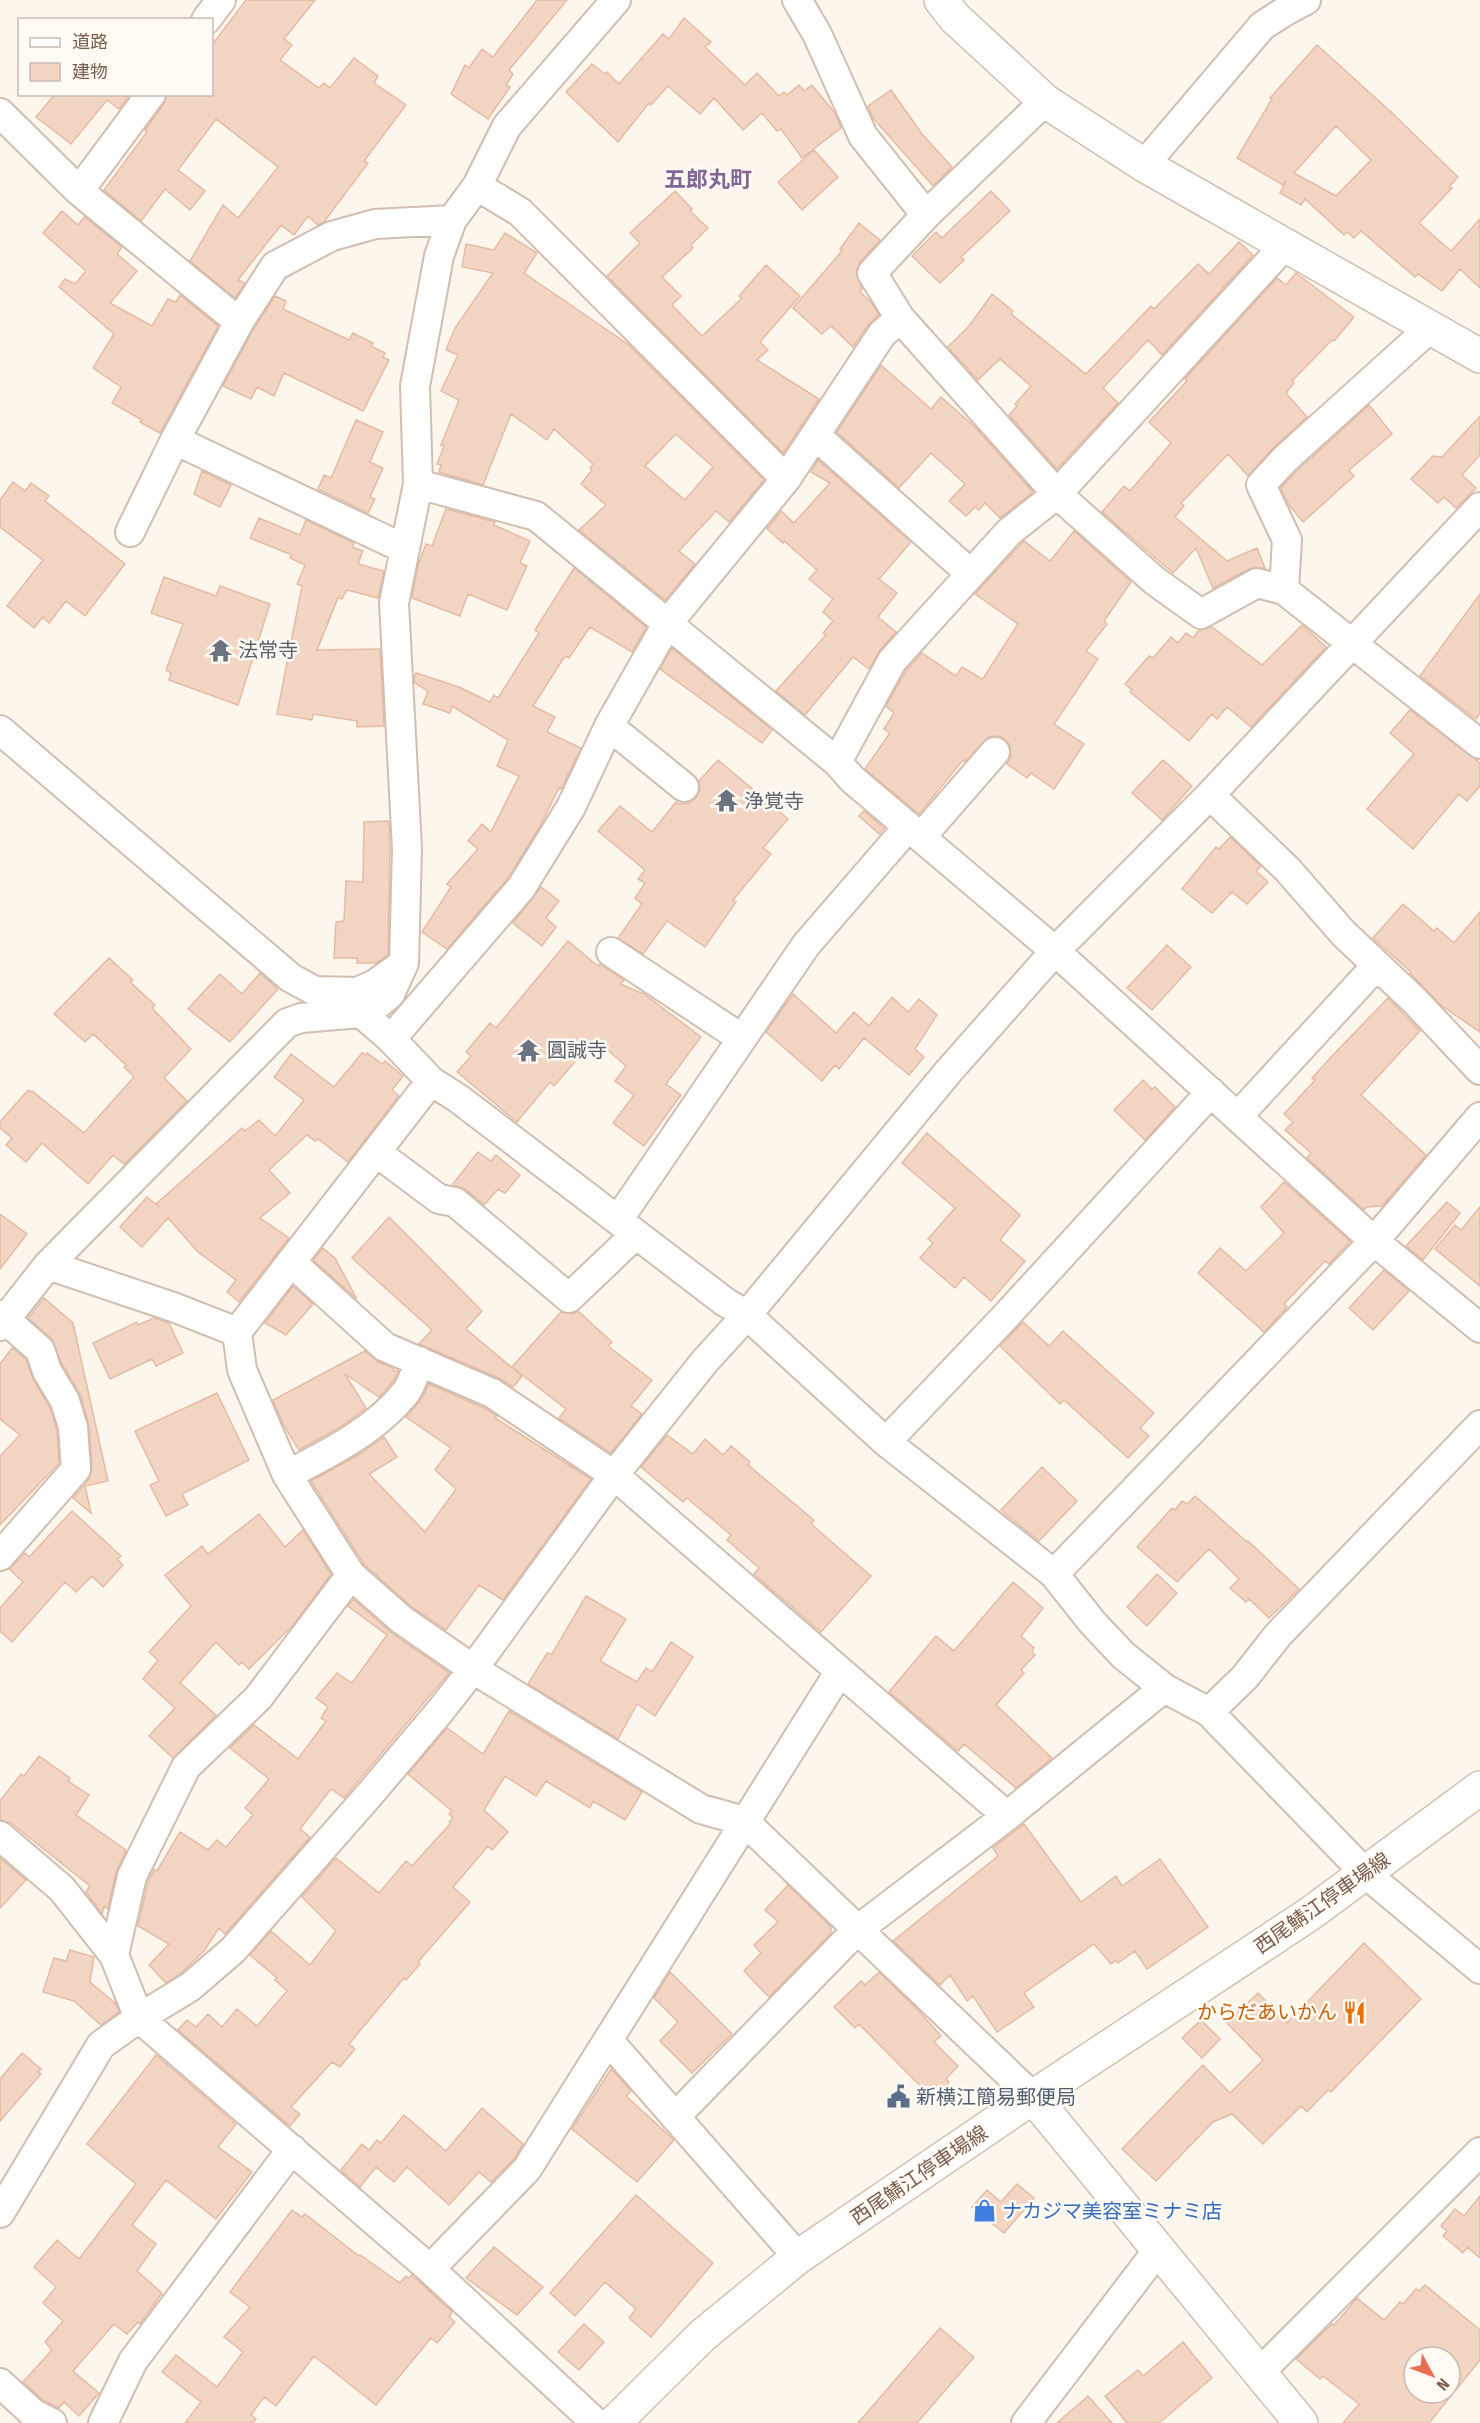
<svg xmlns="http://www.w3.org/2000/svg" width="1480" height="2423" font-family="'Fira Sans Condensed','Noto Sans JP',sans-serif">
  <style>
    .building { fill: #f3d5c3; stroke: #e6bba3; stroke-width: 1.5; fill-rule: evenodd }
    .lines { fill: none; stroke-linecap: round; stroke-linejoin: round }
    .minor-casing { stroke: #d1beb0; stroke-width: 32 }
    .tertiary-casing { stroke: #d1beb0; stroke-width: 36 }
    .secondary-casing { stroke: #d6c0b0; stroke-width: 36 }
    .minor { stroke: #fff; stroke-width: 28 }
    .tertiary { stroke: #fff; stroke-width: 33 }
    .secondary { stroke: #fff; stroke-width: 33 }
    .labels { text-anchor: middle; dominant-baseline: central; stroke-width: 5; stroke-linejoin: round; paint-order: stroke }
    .worship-label { font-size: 20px; fill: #5b616d; stroke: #fffaf3; text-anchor: start }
    .street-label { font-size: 20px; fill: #7a5c4d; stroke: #fffaf3 }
    .food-label { font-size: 20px; fill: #c56008; stroke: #fffaf3; text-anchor: end }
    .service-label { font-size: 20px; fill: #4e5e75; stroke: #fffaf3; text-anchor: start }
    .shop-label { font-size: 20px; fill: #366cbe; stroke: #fffaf3; text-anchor: start }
    .quarter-label { font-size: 22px; font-weight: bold; fill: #846695; stroke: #fffaf3 }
  </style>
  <rect width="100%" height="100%" fill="#fdf6ec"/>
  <path class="building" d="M246,0H315L284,39L292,45L280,60L319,88L324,83L330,88L354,58L378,76L374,83L406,105L364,161L368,163L324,222L318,225L308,216L294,235L281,225L238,280L245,283L235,298L190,261L223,205L238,218L278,167L216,119L178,170L205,191L190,210L165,189L141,221L104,190L147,132L145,130L164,104L167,94H212V45Z
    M537,0H567L509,70L513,74L506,85L510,87L488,119L451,94L465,65L469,68L482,49L493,57Z
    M684,18L711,42L705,47L745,85L757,73L779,96L784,92L787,95L799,85L804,91L812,85L835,113L841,128L802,158L781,129L777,131L762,113L743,130L714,98L700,114L668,86L651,105L649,103L618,142L566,92L592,64L605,74L607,72L619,84L663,34L669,39Z
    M1317,45L1390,111L1458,177L1449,187L1452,188L1419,223L1451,251L1480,219V288L1460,269L1442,291L1418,274L1415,277L1361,231L1354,238L1347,232L1344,235L1305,199L1301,205L1280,193L1286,181L1283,185L1237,158L1272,99L1270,98ZM1336,126L1371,160L1336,196L1294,173Z
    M891,90L922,134L952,167L933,186L873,118L868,106Z
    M55,94H130L119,109L107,100L71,144L36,117Z
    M814,150L838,177L802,210L778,182Z
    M675,191L692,209L690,211L708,228L691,245L693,248L662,277L681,296L672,305L702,336L742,298L739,296L766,265L800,296L760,342L768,350L757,360L819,399L783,453L607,276L640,243L630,233Z
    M991,191L1010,211L961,257L964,260L940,283L912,256L936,232L942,238Z
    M62,211L78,225L84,217L122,247L117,254L137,271L110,303L152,326L168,299L176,302L180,295L218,326L160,433L140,422L142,420L112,403L121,387L93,368L114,334L59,287L65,279L75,284L86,271L43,233Z
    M859,223L880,240L860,262L856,272L862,289L860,292L870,301L879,315L868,325L853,347L831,326L822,334L793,308L842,251L840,249Z
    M505,233L537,253L524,273L629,345L764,480L729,522L716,511L679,551L695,564L665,600L579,530L606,505L581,484L592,470L590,468L593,464L554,429L547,440L511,414L483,485L439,472L441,465L437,464L444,446L441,445L459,400L441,391L458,355L446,350L455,328L493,273L462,267L466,244L494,250ZM676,434L713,467L685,500L645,466Z
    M1239,242L1253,255L1162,355L1148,340L1103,388L1118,403L1057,469L1009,415L1017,406L1015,404L1031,386L1000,359L978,380L948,347L969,326L992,294L1013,311L1011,314L1086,374L1151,306L1154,309L1198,264L1209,274Z
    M1296,273L1354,317L1334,341L1332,340L1292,381L1294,383L1286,393L1307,417L1274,447L1248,476L1228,454L1181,503L1184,506L1175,517L1227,561L1257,548L1265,568L1249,569L1213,588L1196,548L1173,573L1102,512L1124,486L1130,491L1171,443L1149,422L1187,381L1185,379L1277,278L1286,285Z
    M275,296L286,301L283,309L349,340L353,333L373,343L371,346L385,353L383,357L389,360L363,411L284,373L274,396L257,387L251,399L223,386L253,330Z
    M881,365L931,409L941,397L974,426L1033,492L1000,518L985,503L979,510L975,507L966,516L949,501L965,484L931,453L899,488L837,432Z
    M1369,405L1392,434L1349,470L1354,476L1303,522L1289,505L1281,488L1297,471Z
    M1480,416V455L1462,475L1476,488L1456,508L1444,497L1438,503L1411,479L1433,456L1442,457Z
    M356,420L383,432L370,462L383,468L370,497L375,499L368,513L318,489L324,475L331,478Z
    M818,460L911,542L879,579L897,593L878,617L896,632L880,650L869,669L853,657L805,715L776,691L826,635L823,633L833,621L823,612L833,599L809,579L817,570L784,541L783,543L767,529L781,511L794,523L830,483L811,472Z
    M202,471L231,485L220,507L194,494Z
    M13,482L25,491L31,483L49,496L45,501L125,564L85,616L66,601L49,623L43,617L34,628L7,606L43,560L0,527V500Z
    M446,509L495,522L494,525L530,541L520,563L527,566L507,610L468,594L460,616L412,598L418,565L426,544L432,546Z
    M259,518L300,535L306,520L354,543L352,547L363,551L358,564L384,571L378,598L347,590L342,599L338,598L317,650L380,649L384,726L357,727V721L313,714L312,720L277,714L302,586L297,584L305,565L290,558L292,555L250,538Z
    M1074,531L1131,582L1104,621L1107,624L1086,651L1098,659L1054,724L1084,744L1054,789L1031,773L1027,778L1007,764L1011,756L1010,746L1006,740L999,736L989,737L965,762L963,760L919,814L865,769L890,733L884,729L894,713L886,706L906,671L922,653L956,676L962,667L982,679L984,677L1018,624L975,594L1024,541L1050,561Z
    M574,568L646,627L632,652L590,627L569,658L565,656L533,706L555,717L547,732L581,748L561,789L559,788L539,828L508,878L447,949L422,932L451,887L447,884L478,849L468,841L482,824L491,832L519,776L497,766L508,740L452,706L450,713L423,704L428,691L415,683L414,677L416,673L459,687L490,702L494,695L498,698L539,633L535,630Z
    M164,577L216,596L220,586L270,604L238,705L169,680L171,673L166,670L183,624L151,613Z
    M1480,594V713L1476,719L1420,676Z
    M1302,625L1326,647L1251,727L1227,707L1217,719L1212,714L1189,741L1130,692L1132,690L1125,684L1149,656L1153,658L1171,637L1178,643L1186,633L1193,638L1199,630L1212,627L1262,665Z
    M672,648L772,730L762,743L660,669Z
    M1410,710L1480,763V786L1467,801L1459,794L1413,849L1367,809L1414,754L1390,733Z
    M718,760L788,819L763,848L771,854L733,900L736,902L705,947L667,921L643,954L618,938L642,904L635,898L645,883L638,879L645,870L598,831L620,806L652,832L676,802L679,804L689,803L696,798L700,790L699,781Z
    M1163,760L1192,786L1162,820L1132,793Z
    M864,811L884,828L879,834L859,816Z
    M389,821L390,849L388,955L376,963H357V958H334L336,922L344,921L346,881L363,882L364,822Z
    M1230,837L1261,866L1256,871L1268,882L1247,904L1232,892L1212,913L1182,889L1216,847L1219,849Z
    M541,887L559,901L546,918L556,927L542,946L513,923Z
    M1403,904L1434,931L1437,928L1454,943L1480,912V1032L1442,1006L1410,973L1411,972L1373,938Z
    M568,941L598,966L600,964L624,980L620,984L644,994L701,1037L666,1084L681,1095L644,1146L613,1123L634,1095L615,1081L626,1066L595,1039L554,1086L550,1082L517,1122L457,1072L471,1056L466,1052L490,1023L496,1028Z
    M1167,945L1191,967L1152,1010L1127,988Z
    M109,958L133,980L130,982L155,1005L152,1008L191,1049L164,1078L187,1101L124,1164L113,1155L88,1184L42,1143L26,1162L6,1145L12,1138L0,1128V1122L28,1090L30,1092L32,1091L84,1133L134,1077L124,1067L127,1066L93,1034L85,1042L54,1014Z
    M260,973L278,989L230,1042L188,1009L220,974L242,994Z
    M793,994L836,1033L854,1012L869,1026L892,997L908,1012L919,999L937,1015L915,1049L924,1057L909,1075L864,1038L839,1069L835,1065L822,1081L766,1032Z
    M1388,998L1420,1031L1361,1095L1426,1155L1382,1206L1366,1207L1364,1210L1307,1158L1311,1153L1285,1130L1293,1122L1284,1114L1315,1080L1312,1078L1332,1056Z
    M362,1053L366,1055L367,1053L382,1064L385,1061L403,1076L392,1090L399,1096L348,1162L318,1139L315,1141L307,1135L269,1170L290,1193L260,1218L289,1238L239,1302L227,1292L236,1280L198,1252L168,1218L142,1247L120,1227L147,1197L159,1207L156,1204L242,1128L245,1131L259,1120L275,1136L304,1100L274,1077L291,1054L334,1087Z
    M1143,1080L1152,1089L1155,1087L1175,1107L1145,1140L1114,1110Z
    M927,1133L1020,1215L1000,1240L1025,1261L991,1301L964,1277L955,1288L920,1258L933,1243L928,1239L955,1208L902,1163Z
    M478,1152L491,1161L496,1155L520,1175L505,1193L498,1189L484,1205L465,1189L452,1185Z
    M1284,1182L1350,1241L1329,1264L1325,1261L1284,1304L1287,1307L1264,1332L1198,1273L1220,1248L1246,1271L1284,1233L1261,1207Z
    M1447,1202L1460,1213L1423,1260L1406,1246Z
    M1480,1207V1286L1435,1249L1455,1225L1461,1230Z
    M0,1214L27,1234L0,1269Z
    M389,1217L482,1311L466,1329L522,1376L513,1387L499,1378L419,1344L432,1330L352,1258Z
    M323,1248L335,1258L357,1299L313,1260Z
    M1384,1270L1409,1291L1373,1330L1349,1308Z
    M293,1286L313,1304L286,1335L265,1323Z
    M44,1298L73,1323L108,1481L85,1486L91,1513L73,1498L89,1479L92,1468L89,1426L81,1396L62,1364L51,1338L28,1318Z
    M578,1311L612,1342L608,1346L652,1380L631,1406L642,1414L611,1453L559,1418L566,1409L512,1367L561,1312L573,1314Z
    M154,1318L169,1323L183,1353L156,1366L152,1359L110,1379L93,1343L137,1322L138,1325Z
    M1023,1322L1049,1346L1063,1331L1154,1413L1140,1428L1149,1436L1128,1458L1064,1400L1060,1404L1000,1346Z
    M12,1348L26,1359L33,1379L50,1408L57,1430L59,1463L0,1525V1456L20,1435L0,1419V1364Z
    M365,1351L378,1362L393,1368L394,1371H398L394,1380L379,1397L345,1374L366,1408L342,1426L299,1450L284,1426L273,1400Z
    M429,1384L484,1408L497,1416L495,1418L591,1479L503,1600L479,1585L446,1630L412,1607L364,1564L311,1481L360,1454L384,1437L397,1457L369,1474L425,1532L456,1489L435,1470L451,1448L406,1417L420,1401Z
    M217,1393L249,1460L182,1494L188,1505L166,1516L150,1485L159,1481L135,1431Z
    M667,1435L693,1454L705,1439L723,1455L731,1446L750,1462L748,1465L814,1520L811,1524L871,1576L821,1632L754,1574L759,1568L727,1540L731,1535L687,1498L683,1502L641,1467Z
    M1042,1467L1077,1501L1039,1541L1001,1510Z
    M1195,1496L1247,1542L1248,1541L1299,1589L1269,1618L1249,1599L1246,1602L1230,1588L1239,1579L1209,1549L1177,1582L1137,1547L1172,1508L1175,1510L1182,1501L1187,1504Z
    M72,1511L121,1556L117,1559L123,1565L103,1587L92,1576L76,1592L65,1582L12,1642L0,1631V1608L23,1582L9,1569L25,1553L29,1557Z
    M259,1514L285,1547L303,1530L331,1574L293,1625L249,1669L242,1662L239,1665L216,1642L180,1683L216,1715L173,1758L149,1736L175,1708L143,1679L158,1660L149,1652L191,1606L165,1575L202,1546L208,1554Z
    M1157,1574L1177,1593L1147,1626L1127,1607Z
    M1013,1582L1043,1608L1021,1636L1034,1648L1032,1652L1035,1655L1021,1670L1024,1673L996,1705L1052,1758L1016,1788L964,1744L958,1751L889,1692L936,1636L954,1651Z
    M586,1596L626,1619L600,1661L637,1682L646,1668L652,1672L671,1642L693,1657L655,1716L637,1704L618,1739L528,1684L547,1653L552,1654Z
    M353,1599L393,1634L449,1673L344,1798L331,1789L300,1829L310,1837L225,1934L219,1928L204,1951L180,1974L166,1983L149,1965L169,1944L138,1926L148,1882L154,1869L157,1871L180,1832L208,1850L217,1840L226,1847L253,1815L245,1808L269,1779L230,1748L254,1725L298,1759L326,1721L321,1718L328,1707L316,1698L337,1673L352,1683L387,1635L348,1606Z
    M509,1711L642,1792L625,1820L593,1801L590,1808L546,1781L536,1796L505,1776L484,1810L508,1832L492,1850L488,1846L453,1887L470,1902L418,1962L420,1964L406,1980L404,1978L349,2044L355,2049L340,2067L332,2062L291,2107L300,2114L290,2126L178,2030L187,2020L196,2027L208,2014L222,2027L237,2009L257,2026L287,1991L275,1980L277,1978L250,1955L271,1931L310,1965L336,1931L302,1897L336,1858L379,1893L406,1861L412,1866L451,1823L449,1822L453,1818L449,1814L452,1811L408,1774L447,1728L483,1754Z
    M39,1756L70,1778L68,1781L89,1795L76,1815L126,1850L116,1872L108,1909L104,1906L102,1914L86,1892L90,1886L11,1823L0,1820V1801L21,1774L24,1776Z
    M1024,1824L1081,1902L1116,1876L1122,1886L1160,1859L1208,1927L1147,1969L1135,1951L1118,1963L1116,1960L1111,1964L1094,1944L1024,1993L1034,2007L997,2032L973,1996L967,2001L950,1975L940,1985L893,1941L998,1856L993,1848Z
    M0,1858L26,1880L0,1908Z
    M788,1885L831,1927V1933L769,1997L744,1971L761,1953L754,1945L778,1922L765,1910Z
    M1364,1943L1421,1999L1331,2092L1328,2090L1307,2112L1301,2106L1263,2144L1232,2114L1213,2122L1156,2181L1122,2149L1203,2065L1230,2093L1263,2060L1227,2023L1258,1993L1287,2023Z
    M70,1950L94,1957L90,1982L116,2004L119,2012L101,2025L74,2001L43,1992L54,1958L66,1961Z
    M670,1972L732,2034L692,2073L660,2041L678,2022L654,1998Z
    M879,1972L918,2010L941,2036L934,2042L958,2066L946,2079L949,2082L933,2099L859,2024L855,2028L834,2007L861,1981L865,1985Z
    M1201,2020L1220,2039L1202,2058L1182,2038Z
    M22,2053L41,2069L38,2072L41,2074L0,2121V2079Z
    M156,2055L236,2124L218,2147L252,2172L216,2219L166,2180L132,2225L156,2244L137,2271L162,2293L140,2324L138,2322L127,2334L114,2324L73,2371L99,2393L79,2416L64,2402L59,2408L43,2400L23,2382L52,2350L45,2342L63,2321L43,2303L56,2287L34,2267L57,2240L79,2259L136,2184L87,2144Z
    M611,2069L631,2091L626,2096L674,2140L637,2182L572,2129Z
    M482,2108L523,2144L514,2159L491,2182L479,2172L449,2205L407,2167L394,2182L376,2167L360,2187L341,2170L362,2144L369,2150L377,2140L381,2143L404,2115L446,2151Z
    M1017,2184L1034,2198L1004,2233L972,2207L987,2190L1001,2202Z
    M636,2195L713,2263L651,2337L629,2318L636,2309L605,2282L575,2316L550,2293Z
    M1480,2196V2258L1467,2247L1463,2253L1443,2236L1447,2231L1441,2226L1455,2209L1464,2216Z
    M292,2210L302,2217L305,2214L359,2256L360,2255L400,2283L406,2276L409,2278L412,2275L452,2312L449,2317L455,2322L437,2343L431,2338L376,2405L314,2356L276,2406L264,2397L251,2415L256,2419L253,2423H185L201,2402L162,2372L176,2355L217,2387L243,2352L224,2337L250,2307L230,2292Z
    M494,2247L543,2287L517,2315L466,2278Z
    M1425,2285L1480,2330V2360L1429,2423H1343L1359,2404L1323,2376L1320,2379L1296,2359L1332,2324L1334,2325L1357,2298L1384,2320L1400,2302L1403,2304L1416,2289L1419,2291ZM1414,2357H1450V2393H1414Z
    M584,2324L604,2342L579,2370L558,2352Z
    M940,2328L974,2357L917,2423H858Z
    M1183,2342L1212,2378L1159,2423H1127L1105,2396L1138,2370L1143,2376Z
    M1088,2396L1112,2423H1057Z"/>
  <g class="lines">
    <defs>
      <path id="minor" d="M797,0L817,34L863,136L926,215
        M206,20L221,0
        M1045,101L926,215L872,273L900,318L1057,494L1155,581L1201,614L1257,583L1284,590L1287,540L1261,485L1285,459L1430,328
        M0,113L79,191L239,322
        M1144,165L1262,26L1287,10L1306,0
        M477,186L520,212L786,479
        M79,191L151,94
        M815,435L971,574
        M418,484L536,516L837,762L852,779L1055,951L1374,1241L1480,1328
        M130,532L175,440
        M405,549L175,440L239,322L275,266L332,236L375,224L452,220
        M1284,590L1480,744
        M609,726L684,787
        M0,730L291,978L315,991L357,992L375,984L400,966
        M837,762L892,661L1009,532L1057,494L1286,244
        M1210,795L1287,869L1344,934L1415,1001L1480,1070
        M921,837L995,752
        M611,952L741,1038
        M361,1013L391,1039L431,1081L459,1099L725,1302L747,1315L886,1442L1054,1574L1092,1622L1123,1655L1164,1688L1209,1712L1366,1874L1480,1969
        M391,1039L521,888L571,807L609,726L667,624L786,479L882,334L900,318
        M1238,1116L1377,965
        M376,1152L439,1199L455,1202L569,1298L636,1234
        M618,1220L806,945L908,827
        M291,1262L385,1347L492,1393L614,1475L1007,1816
        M48,1265L173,1307L237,1332
        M0,1315L40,1350L47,1371L65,1401L73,1427L76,1469L0,1556
        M0,1326L48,1265L287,1023L301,1018L361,1013L378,1004L390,994L404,963L407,849L394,603L418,484L415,386L439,256L452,220L477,186L507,126L616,0
        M886,1442L1005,1317L1211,1092
        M287,1475C330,1453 376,1430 406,1392C412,1384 416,1371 419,1361
        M1054,1574L1374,1241L1480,1117
        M351,1575L402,1620L473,1669L701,1809L744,1821L1033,2097
        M1209,1712L1245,1677L1278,1635L1480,1425
        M0,1836L62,1889L114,1955L139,2018L430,2269L596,2423
        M114,1955L132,1876L186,1767L258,1698L351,1575L287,1475L242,1370L237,1332L431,1081
        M608,2040L798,2257
        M675,2117L856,1931L1007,1816L1164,1688
        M0,2213L101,2045L139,2018L190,1987L233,1950L370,1794L441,1710L473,1669L614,1475L705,1361L747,1315L948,1072L1055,951L1210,795L1480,507
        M430,2269L527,2169L840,1671
        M1259,2373L1480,2152
        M0,2383L34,2414L52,2423
        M103,2423L133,2361L292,2149
        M1026,2423L1158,2250"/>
      <path id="tertiary" d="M941,0L955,18L1045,101L1144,165L1480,356
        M1033,2097L1301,2423"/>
      <path id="secondary" d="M614,2423L703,2335L798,2257L1033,2097L1311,1913L1480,1788"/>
    </defs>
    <use href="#minor" class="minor-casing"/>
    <use href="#tertiary" class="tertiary-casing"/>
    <use href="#secondary" class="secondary-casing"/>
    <use href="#minor" class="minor"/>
    <use href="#tertiary" class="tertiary"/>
    <use href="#secondary" class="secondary"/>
  </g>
  <defs>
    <symbol id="temple-bare" viewBox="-9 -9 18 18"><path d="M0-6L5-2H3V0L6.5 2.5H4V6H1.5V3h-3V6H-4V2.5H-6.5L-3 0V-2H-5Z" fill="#6b7280" stroke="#fffaf3" stroke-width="2.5" paint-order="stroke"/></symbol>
    <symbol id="restaurant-bare" viewBox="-9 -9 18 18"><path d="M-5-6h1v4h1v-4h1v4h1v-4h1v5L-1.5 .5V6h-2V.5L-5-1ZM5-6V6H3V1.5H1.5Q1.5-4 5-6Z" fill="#e8710a" stroke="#fffaf3" stroke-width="2.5" paint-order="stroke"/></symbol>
    <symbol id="civic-bare" viewBox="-9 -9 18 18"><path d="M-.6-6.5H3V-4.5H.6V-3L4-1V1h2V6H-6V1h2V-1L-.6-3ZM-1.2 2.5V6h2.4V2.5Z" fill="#5c6f8a" stroke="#fffaf3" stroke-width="2.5" paint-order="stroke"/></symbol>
    <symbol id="shop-bare" viewBox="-9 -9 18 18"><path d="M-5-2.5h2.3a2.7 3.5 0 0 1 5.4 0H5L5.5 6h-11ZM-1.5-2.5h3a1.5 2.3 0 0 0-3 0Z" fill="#3f7fe0" stroke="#fffaf3" stroke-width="2.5" paint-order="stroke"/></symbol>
  </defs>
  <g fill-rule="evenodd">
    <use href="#temple-bare" x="204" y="634" width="33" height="33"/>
    <use href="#temple-bare" x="710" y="784" width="33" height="33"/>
    <use href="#temple-bare" x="512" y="1034" width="33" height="33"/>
    <use href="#restaurant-bare" x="1338" y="1996" width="33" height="33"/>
    <use href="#civic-bare" x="882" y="2080" width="33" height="33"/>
    <use href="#shop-bare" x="968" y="2194" width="33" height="33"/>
  </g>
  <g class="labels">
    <g class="worship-label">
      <text x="238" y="650">法常寺</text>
      <text x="744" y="801">浄覚寺</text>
      <text x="547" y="1050">圓誠寺</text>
    </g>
    <g class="street-label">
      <text transform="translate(1322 1903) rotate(-35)">西尾鯖江停車場線</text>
      <text transform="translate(919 2175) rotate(-34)">西尾鯖江停車場線</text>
    </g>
    <g class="food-label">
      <text x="1337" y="2012">からだあいかん</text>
    </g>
    <g class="service-label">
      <text x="916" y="2097">新横江簡易郵便局</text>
    </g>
    <g class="shop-label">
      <text x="1002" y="2211">ナカジマ美容室ミナミ店</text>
    </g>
    <g class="quarter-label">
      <text x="708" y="179">五郎丸町</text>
    </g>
  </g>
  <rect x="18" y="18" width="195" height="78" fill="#fffaf3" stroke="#cabbb1" stroke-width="1.5"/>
  <rect x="30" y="38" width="30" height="9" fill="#ffffff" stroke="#cabbb1" stroke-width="1.5"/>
  <text x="72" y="48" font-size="18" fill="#7a5c4d">道路</text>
  <rect x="30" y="63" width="30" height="18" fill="#f3d5c3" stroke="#cabbb1" stroke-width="1.5"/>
  <text x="72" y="78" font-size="18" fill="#7a5c4d">建物</text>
  <g transform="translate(1432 2375) rotate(131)"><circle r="28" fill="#fffaf3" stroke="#cabbb1" stroke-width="1.5"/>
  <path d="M0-4.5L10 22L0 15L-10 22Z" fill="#e76f51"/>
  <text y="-9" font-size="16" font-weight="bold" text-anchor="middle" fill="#7a5c4d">N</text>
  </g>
</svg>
